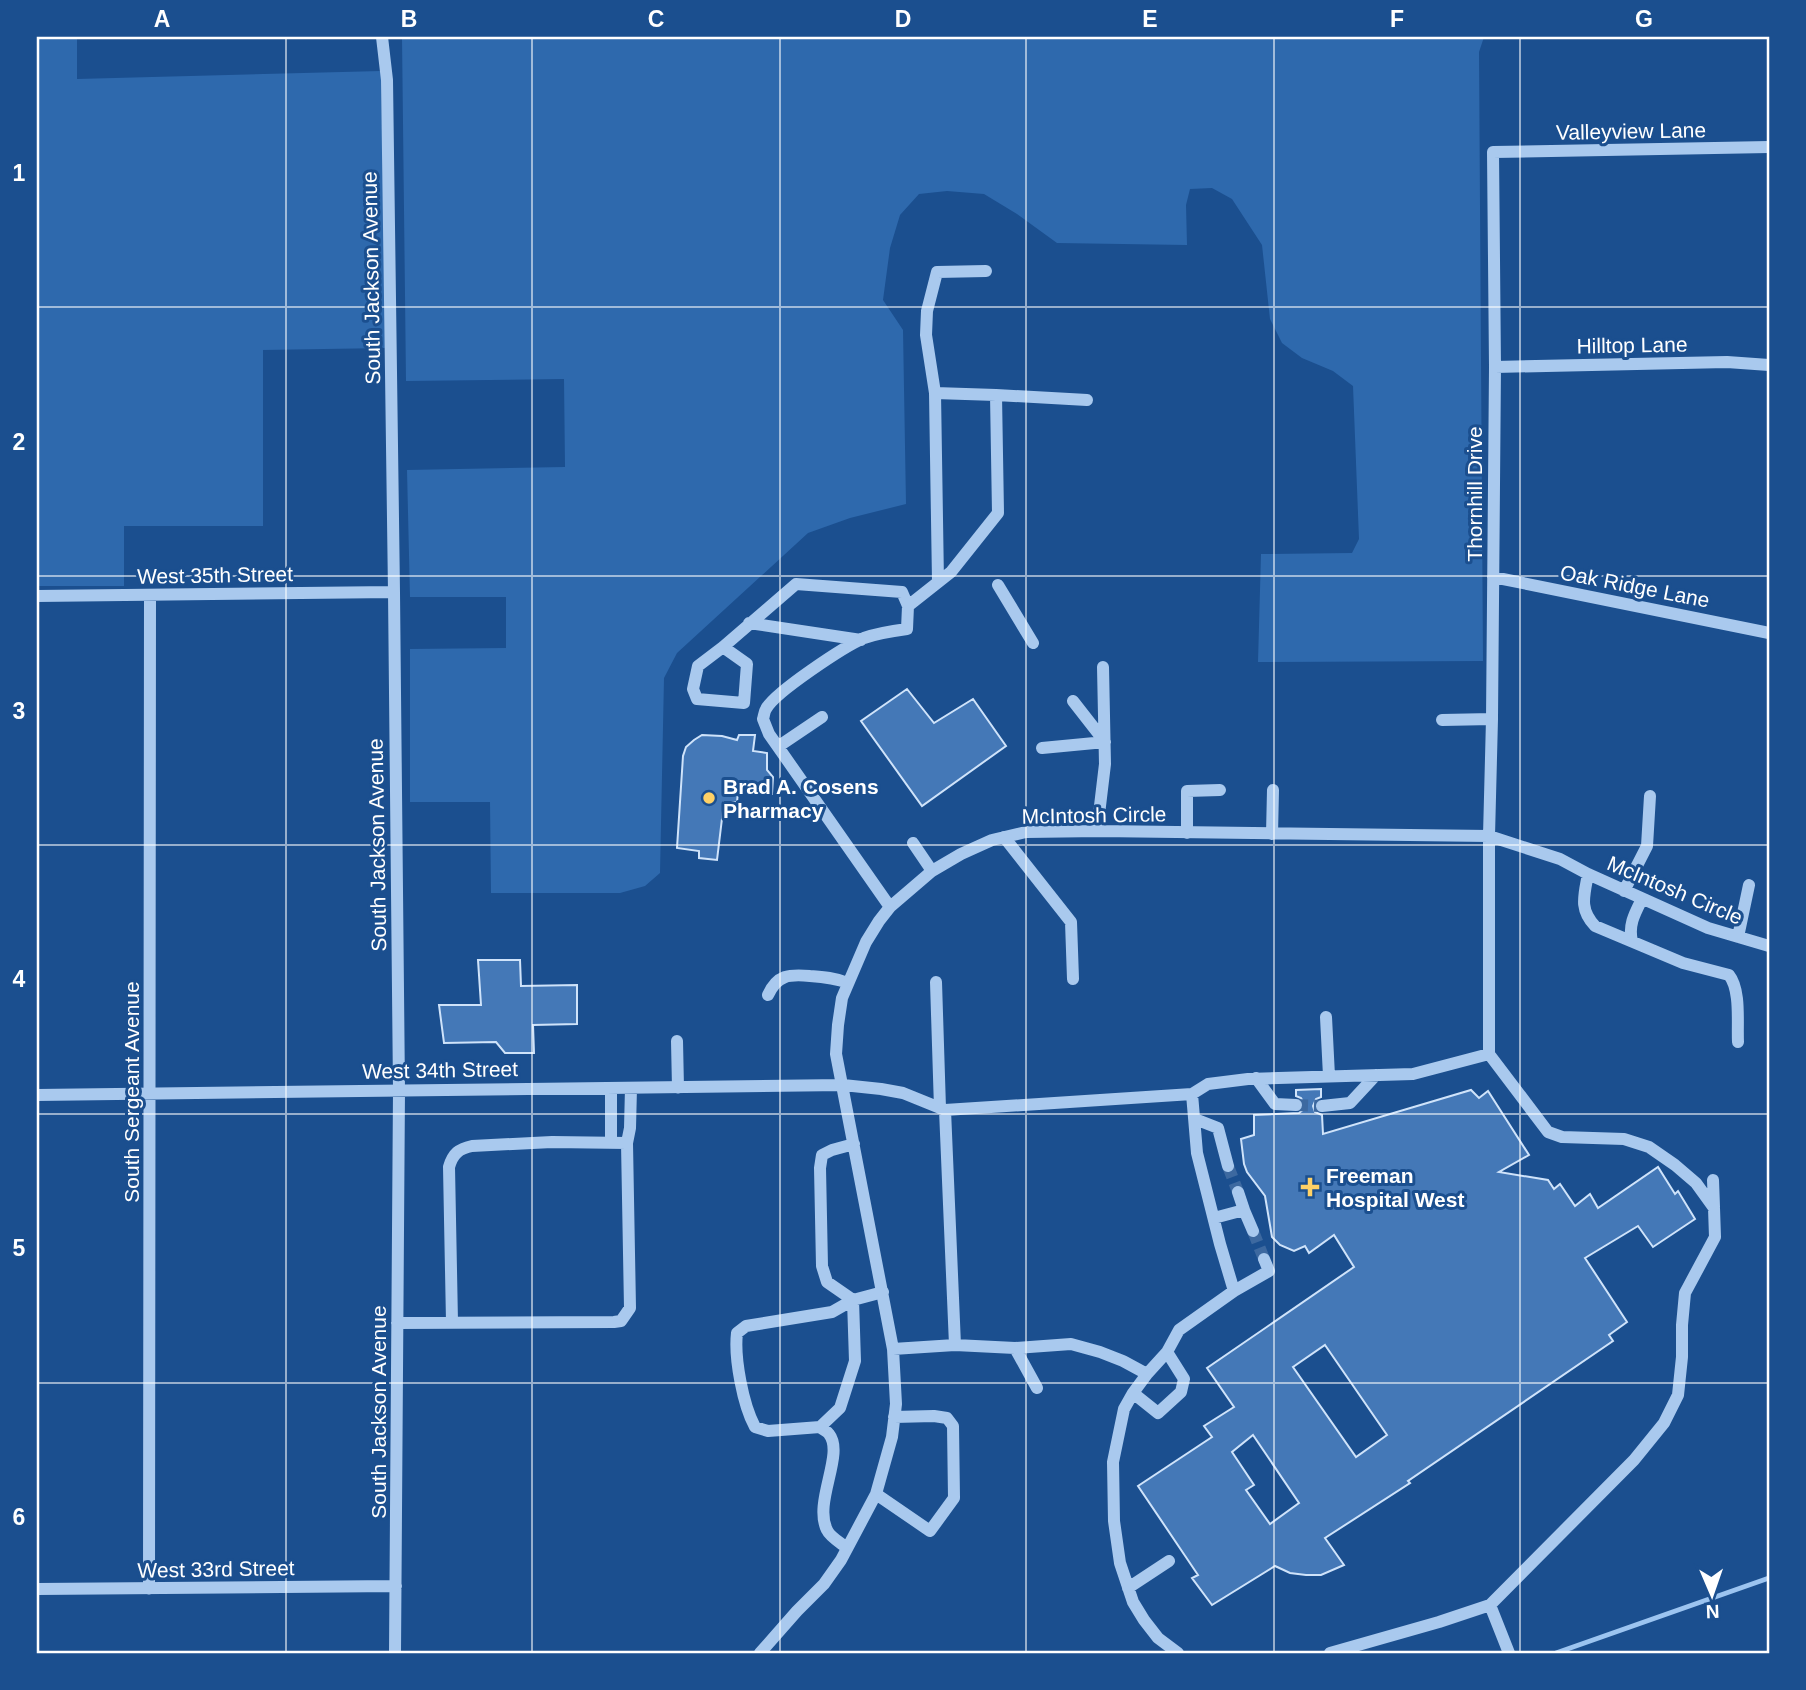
<svg xmlns="http://www.w3.org/2000/svg" width="1806" height="1690" font-family="Helvetica,sans-serif">
  <style>
    .green { fill: #2e69ad }
    .lines { fill: none; stroke-linecap: round; stroke-linejoin: round }
    .stream { stroke: #9cc4f0; stroke-width: 5 }
    .building { fill: #4478b7; stroke: #cfe3fa; stroke-width: 2; fill-rule: evenodd }
    .minor-tunnel { stroke: #3d69a0; stroke-width: 12; stroke-dasharray: 12 6; stroke-linecap: butt }
    .minor { stroke: #a9c9ee; stroke-width: 12 }
    .grid { fill: none; stroke: #fff; stroke-width: 2; stroke-opacity: 0.55 }
    .poi-dot { fill: #ffd166; stroke: #1b4f8f; stroke-width: 2.5 }
    .labels { text-anchor: middle; dominant-baseline: central; stroke-width: 6; stroke-linejoin: round; paint-order: stroke }
    .street-label { font-size: 21px; fill: #fff; stroke: #1b4f8f }
    .poi-label { font-size: 21px; font-weight: bold; fill: #fff; stroke: #1b4f8f; text-anchor: start }
    .neatline { fill: none; stroke: #fff; stroke-width: 2.5 }
    .grid-label { font-size: 23px; text-anchor: middle; font-weight: bold; fill: #fff }
  </style>
  <rect width="100%" height="100%" fill="#1b4f8f"/>
  <path class="green" d="M37,37H77V79L381,71L386,348L263,350V526H124V586H37Z
    M402,37H1484L1479,52L1483,661L1258,662L1261,554L1352,553L1359,539L1353,386L1333,371L1302,358L1282,343L1270,319L1262,245L1232,199L1212,188L1190,189L1186,205L1187,245L1057,243L1017,214L984,194L947,191L919,194L900,215L890,248L883,300L903,330L906,504L850,518L808,533L677,653L664,678L660,873L645,886L620,893H491L490,802H410V649L506,648V597H410L407,470L565,467L564,379L406,381Z"/>
  <g class="lines">
    <path class="stream" d="M1556,1653L1769,1578"/>
  </g>
  <path class="building" d="M907,689L934,723L973,699L1006,746L922,806L861,721Z
    M702,735L722,736L737,740L739,735H755L753,751L767,753V770L773,777L772,794L738,792L737,802H724L717,860L699,858V851L677,848L683,756L686,747L694,740Z
    M478,960H520L521,986L577,985V1024L533,1025L534,1053H505L496,1042L444,1043L439,1005H481Z
    M1321,1089V1097L1316,1099L1313,1106L1315,1112L1322,1115L1323,1134L1471,1090L1479,1098L1488,1091L1529,1155L1499,1172L1548,1180L1554,1189L1560,1184L1575,1206L1590,1194L1598,1208L1658,1167L1675,1194L1678,1191L1695,1219L1653,1247L1638,1226L1585,1258L1627,1322L1609,1335L1613,1341L1408,1481L1410,1483L1325,1538L1344,1565L1321,1575H1306L1290,1573L1275,1566L1212,1605L1192,1578L1198,1575L1138,1486L1212,1437L1204,1426L1234,1407L1207,1368L1354,1267L1334,1235L1309,1253L1305,1246L1294,1251L1280,1245L1272,1237L1265,1196L1247,1172L1244,1164L1241,1139L1254,1135V1115L1299,1113L1304,1109L1305,1105L1301,1098L1296,1096V1090ZM1325,1345L1387,1435L1356,1457L1293,1367ZM1253,1435L1299,1503L1270,1524L1246,1490L1254,1485L1232,1452Z"/>
  <g class="lines">
    <path class="minor-tunnel" d="M1296,1105L1322,1106
      M1228,1166L1238,1192
      M1253,1231L1264,1259"/>
    <path class="minor" d="M382,37L387,80L394,592L399,1090L395,1653
      M1495,367L1727,362L1769,365
      M935,393L926,335L927,311L937,272L986,271
      M996,395L1087,400
      M1493,577L1769,633
      M998,585L1033,643
      M37,596L394,592
      M908,606L951,572L998,513L996,395L935,393L938,582
      M749,623L861,640
      M723,647L747,664L744,703L697,699L693,689L698,666L723,647L796,584L902,592L908,606L907,629C892,631 878,633 864,638C845,646 775,692 766,709C764,712 764,716 763,719L769,734L890,907
      M1073,701L1105,742
      M1442,720L1492,719
      M779,746L822,717
      M1042,748L1105,742
      M1097,831L1105,764L1103,667
      M1187,833V791L1220,790
      M1272,834L1273,790
      M1004,837L1071,922L1073,979
      M913,843L932,871
      M1588,874C1584,896 1579,909 1595,926L1683,963L1729,975C1741,990 1737,1023 1738,1042
      M1624,891L1647,846L1650,796
      M1738,937L1749,885
      M1632,941C1628,925 1635,913 1642,899
      M936,982L940,1108
      M768,995C777,975 789,974 810,976C824,977 835,978 848,983
      M1326,1017L1329,1076
      M677,1041L678,1088
      M1256,1078L1275,1104L1296,1105
      M611,1088V1143
      M37,1095L843,1085L881,1089L903,1093L945,1110L1192,1094L1208,1084L1248,1079L1413,1074L1489,1054
      M1322,1106L1350,1103L1376,1075
      M945,1110L955,1345
      M1195,1119L1218,1128L1228,1166
      M627,1143L630,1128L631,1088
      M854,1144L832,1150L822,1155L820,1168L822,1266L827,1282L853,1300L883,1292
      M1713,1180L1714,1207
      M1238,1192L1244,1210
      M1214,1218L1244,1210L1253,1231
      M1234,1291L1269,1271L1264,1259
      M853,1300L855,1361L840,1408L820,1427L768,1431L755,1427C743,1405 734,1358 737,1333L746,1326L832,1312Z
      M397,1323L614,1322L621,1321L630,1308L627,1143L552,1142L472,1146C459,1149 453,1153 449,1167L452,1322
      M1015,1348L1037,1388
      M893,1349L955,1345L1015,1348L1071,1344L1100,1352L1123,1361L1147,1374
      M1133,1393L1158,1413L1181,1392L1184,1379L1167,1352
      M820,1427C823,1430 827,1431 829,1434C845,1454 813,1502 827,1530C830,1537 841,1543 847,1548
      M876,1494L930,1531L954,1498L953,1426L947,1418L934,1416L894,1417
      M1128,1588L1169,1561
      M37,1589L396,1586
      M149,1589L150,595
      M1490,1605L1509,1653
      M760,1653L797,1611L824,1584L841,1560L876,1494L892,1437L896,1404L893,1349L836,1054L838,1025L842,998L866,942L879,921L890,907L932,871L961,854L992,840L1026,832L1100,831L1489,836L1560,859L1588,874L1708,928L1769,946
      M1178,1653L1158,1638L1144,1620L1133,1602L1120,1563L1114,1521L1113,1462L1124,1409L1133,1393L1147,1374L1167,1352L1179,1330L1234,1291L1220,1244L1197,1153L1192,1094
      M1330,1653L1439,1622L1490,1605L1634,1460L1664,1423L1678,1395L1682,1357V1325L1685,1293L1715,1237L1714,1208L1696,1183L1675,1165L1649,1147L1624,1139L1562,1137L1548,1132L1489,1054V836L1492,719L1495,367L1493,152L1769,147"/>
  </g>
  <path class="grid" d="M286,37V1653M532,37V1653M780,37V1653M1026,37V1653M1274,37V1653M1520,37V1653M37,307H1769M37,576H1769M37,845H1769M37,1114H1769M37,1383H1769"/>
  <g class="poi-dot">
    <circle cx="709" cy="798" r="7"/>
    <path d="M1306.5 1176.5h7v7h7v7h-7v7h-7v-7h-7v-7h7z"/>
  </g>
  <g class="labels">
    <g class="street-label">
      <text transform="translate(1631 131) rotate(-1)">Valleyview Lane</text>
      <text transform="translate(371 278) rotate(-91)">South Jackson Avenue</text>
      <text transform="translate(1632 345) rotate(-1)">Hilltop Lane</text>
      <text transform="translate(1474 494) rotate(-90)">Thornhill Drive</text>
      <text transform="translate(215 575) rotate(-1)">West 35th Street</text>
      <text transform="translate(1635 586) rotate(11)">Oak Ridge Lane</text>
      <text transform="translate(1094 815) rotate(-1)">McIntosh Circle</text>
      <text transform="translate(377 845) rotate(-91)">South Jackson Avenue</text>
      <text transform="translate(1675 890) rotate(23)">McIntosh Circle</text>
      <text transform="translate(440 1070) rotate(-1)">West 34th Street</text>
      <text transform="translate(131 1092) rotate(-90)">South Sergeant Avenue</text>
      <text transform="translate(378 1412) rotate(-90)">South Jackson Avenue</text>
      <text transform="translate(216 1569) rotate(-1)">West 33rd Street</text>
    </g>
    <g class="poi-label">
      <text x="723" y="786">Brad A. Cosens<tspan x="723" dy="24">Pharmacy</tspan></text>
      <text x="1326" y="1175">Freeman<tspan x="1326" dy="24">Hospital West</tspan></text>
    </g>
  </g>
  <rect width="1806" height="1690" fill="none" stroke="#1b4f8f" stroke-width="77"/>
  <g transform="translate(1712 1595) rotate(178)" stroke="#1b4f8f" stroke-width="5" paint-order="stroke">
  <path d="M0-5L12 26L0 18L-12 26Z" fill="#ffffff"/>
  <text y="-10" font-size="19" font-weight="bold" text-anchor="middle" fill="#ffffff">N</text>
  </g>
  <rect x="38" y="38" width="1730" height="1614" class="neatline"/>
  <g class="grid-label">
    <text x="162" y="27">A</text>
    <text x="409" y="27">B</text>
    <text x="656" y="27">C</text>
    <text x="903" y="27">D</text>
    <text x="1150" y="27">E</text>
    <text x="1397" y="27">F</text>
    <text x="1644" y="27">G</text>
    <text x="19" y="181">1</text>
    <text x="19" y="450">2</text>
    <text x="19" y="719">3</text>
    <text x="19" y="987">4</text>
    <text x="19" y="1256">5</text>
    <text x="19" y="1525">6</text>
  </g>
</svg>
